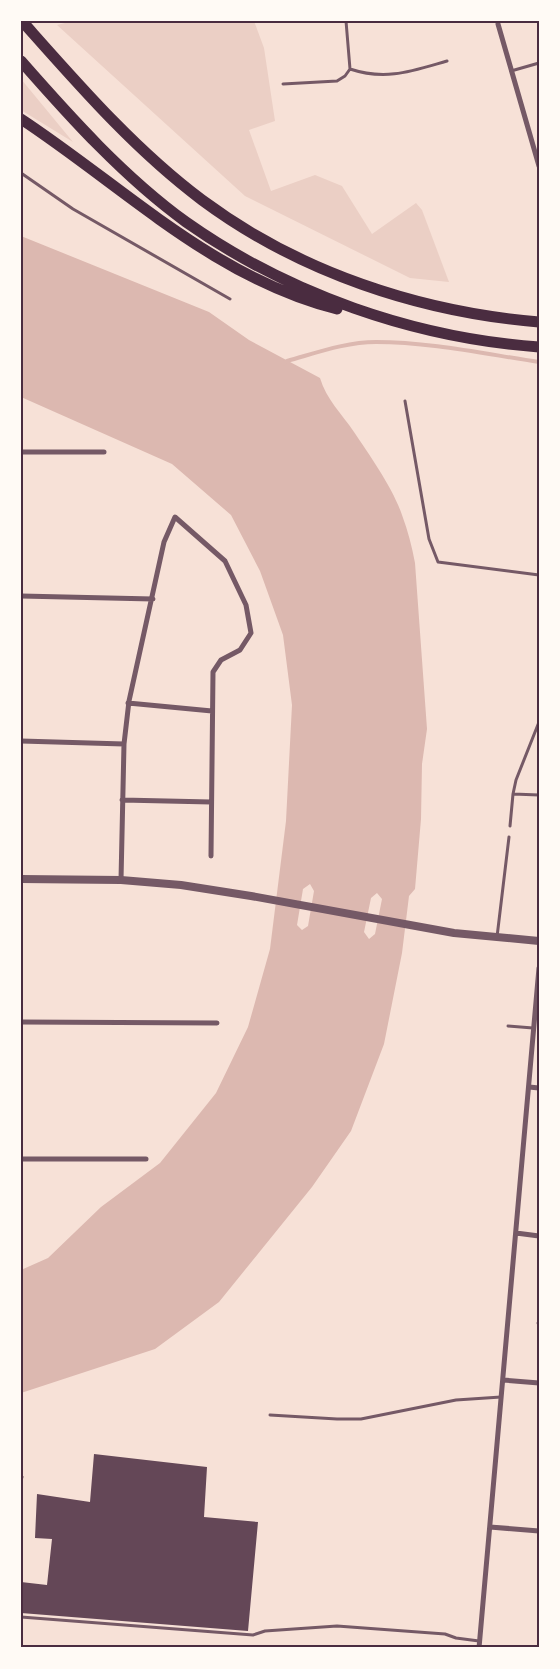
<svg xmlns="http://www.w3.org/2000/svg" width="560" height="1669" font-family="Lato,sans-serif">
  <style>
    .green { fill: #ebcfc5 }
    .water { fill: #dcb8b0; fill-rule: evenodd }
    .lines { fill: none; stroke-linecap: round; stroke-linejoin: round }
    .stream { stroke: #dcb8b0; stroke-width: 4 }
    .building { fill: #644757 }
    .service { stroke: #755966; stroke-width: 3 }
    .minor { stroke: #755966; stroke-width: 5 }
    .tertiary { stroke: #755966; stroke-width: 8 }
    .motorway { stroke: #4a2c40; stroke-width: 11 }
    .neatline { fill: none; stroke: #4a2c40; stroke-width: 2 }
  </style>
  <rect width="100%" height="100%" fill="#f7e1d7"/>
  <path class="green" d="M73,21H254L264,48L275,121L249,130L271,191L315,175L342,186L372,234L416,203L422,210L449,282L410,278L245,196L57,25Z
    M21,79L73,142L21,110Z"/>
  <path class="water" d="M21,236L209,312L249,340L320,378C326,399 342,414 354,432C370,456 393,488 402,515C408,531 412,547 415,563L427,729L422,764L421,819L415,889L409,896L402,953L384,1044L351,1131L312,1187L219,1302L155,1349L21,1393V1270L48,1258L101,1207L160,1163L216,1093L248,1027L270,949L286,821L292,705L283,635L260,571L231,515L172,464L21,397ZM310,884L314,891L308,926L302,930L297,925L303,889ZM377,893L382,899L375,934L369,939L364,932L371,898Z"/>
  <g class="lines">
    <path class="stream" d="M283,364L287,361C316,353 346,342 376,342C430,342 485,354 539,362"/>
  </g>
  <path class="building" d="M94,1454L207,1467L204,1517L258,1522L248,1631L21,1613V1582L47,1585L52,1539L35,1538L37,1494L90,1502Z"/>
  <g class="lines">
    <path class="service" d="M350,69C386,81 412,71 447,61
      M511,71L539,63
      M283,84L337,81L345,76L350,69L346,21
      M21,173L73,209L230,299
      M405,401L429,539L438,562L539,575
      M513,794L516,780L539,722
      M510,826L513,794L539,795
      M497,937L509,837
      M508,1026L533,1028
      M538,1323H539
      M270,1415L337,1419H361L456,1400L501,1397
      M21,1480L22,1477
      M21,1617L253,1635L265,1631L337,1626L445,1634L456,1638L479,1641"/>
    <path class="minor" d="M498,24L539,166
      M21,452H104
      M21,596L153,599
      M128,703L212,711
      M21,741L124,744
      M122,800L211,802
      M121,880L124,744L129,701L164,542L175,517L225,561L246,605L251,633L240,650L221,660L213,672L211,856
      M21,1022L217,1023
      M529,1087L539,1088
      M21,1159H146
      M516,1233L539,1236
      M503,1380L539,1383
      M490,1527L539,1531
      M479,1648L539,968"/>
    <path class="tertiary" d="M21,879L121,880L181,885L251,896L454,933L539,941"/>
    <path class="motorway" d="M22,21C78,84 134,149 202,200C299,272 419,312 539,322
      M21,61C71,118 124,177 186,222C288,294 414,338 539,347
      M21,119C124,187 214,278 337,309"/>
  </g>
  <rect width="560" height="1669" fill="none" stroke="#fffaf5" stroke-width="45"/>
  <rect x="22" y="22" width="516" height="1624" class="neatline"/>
</svg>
